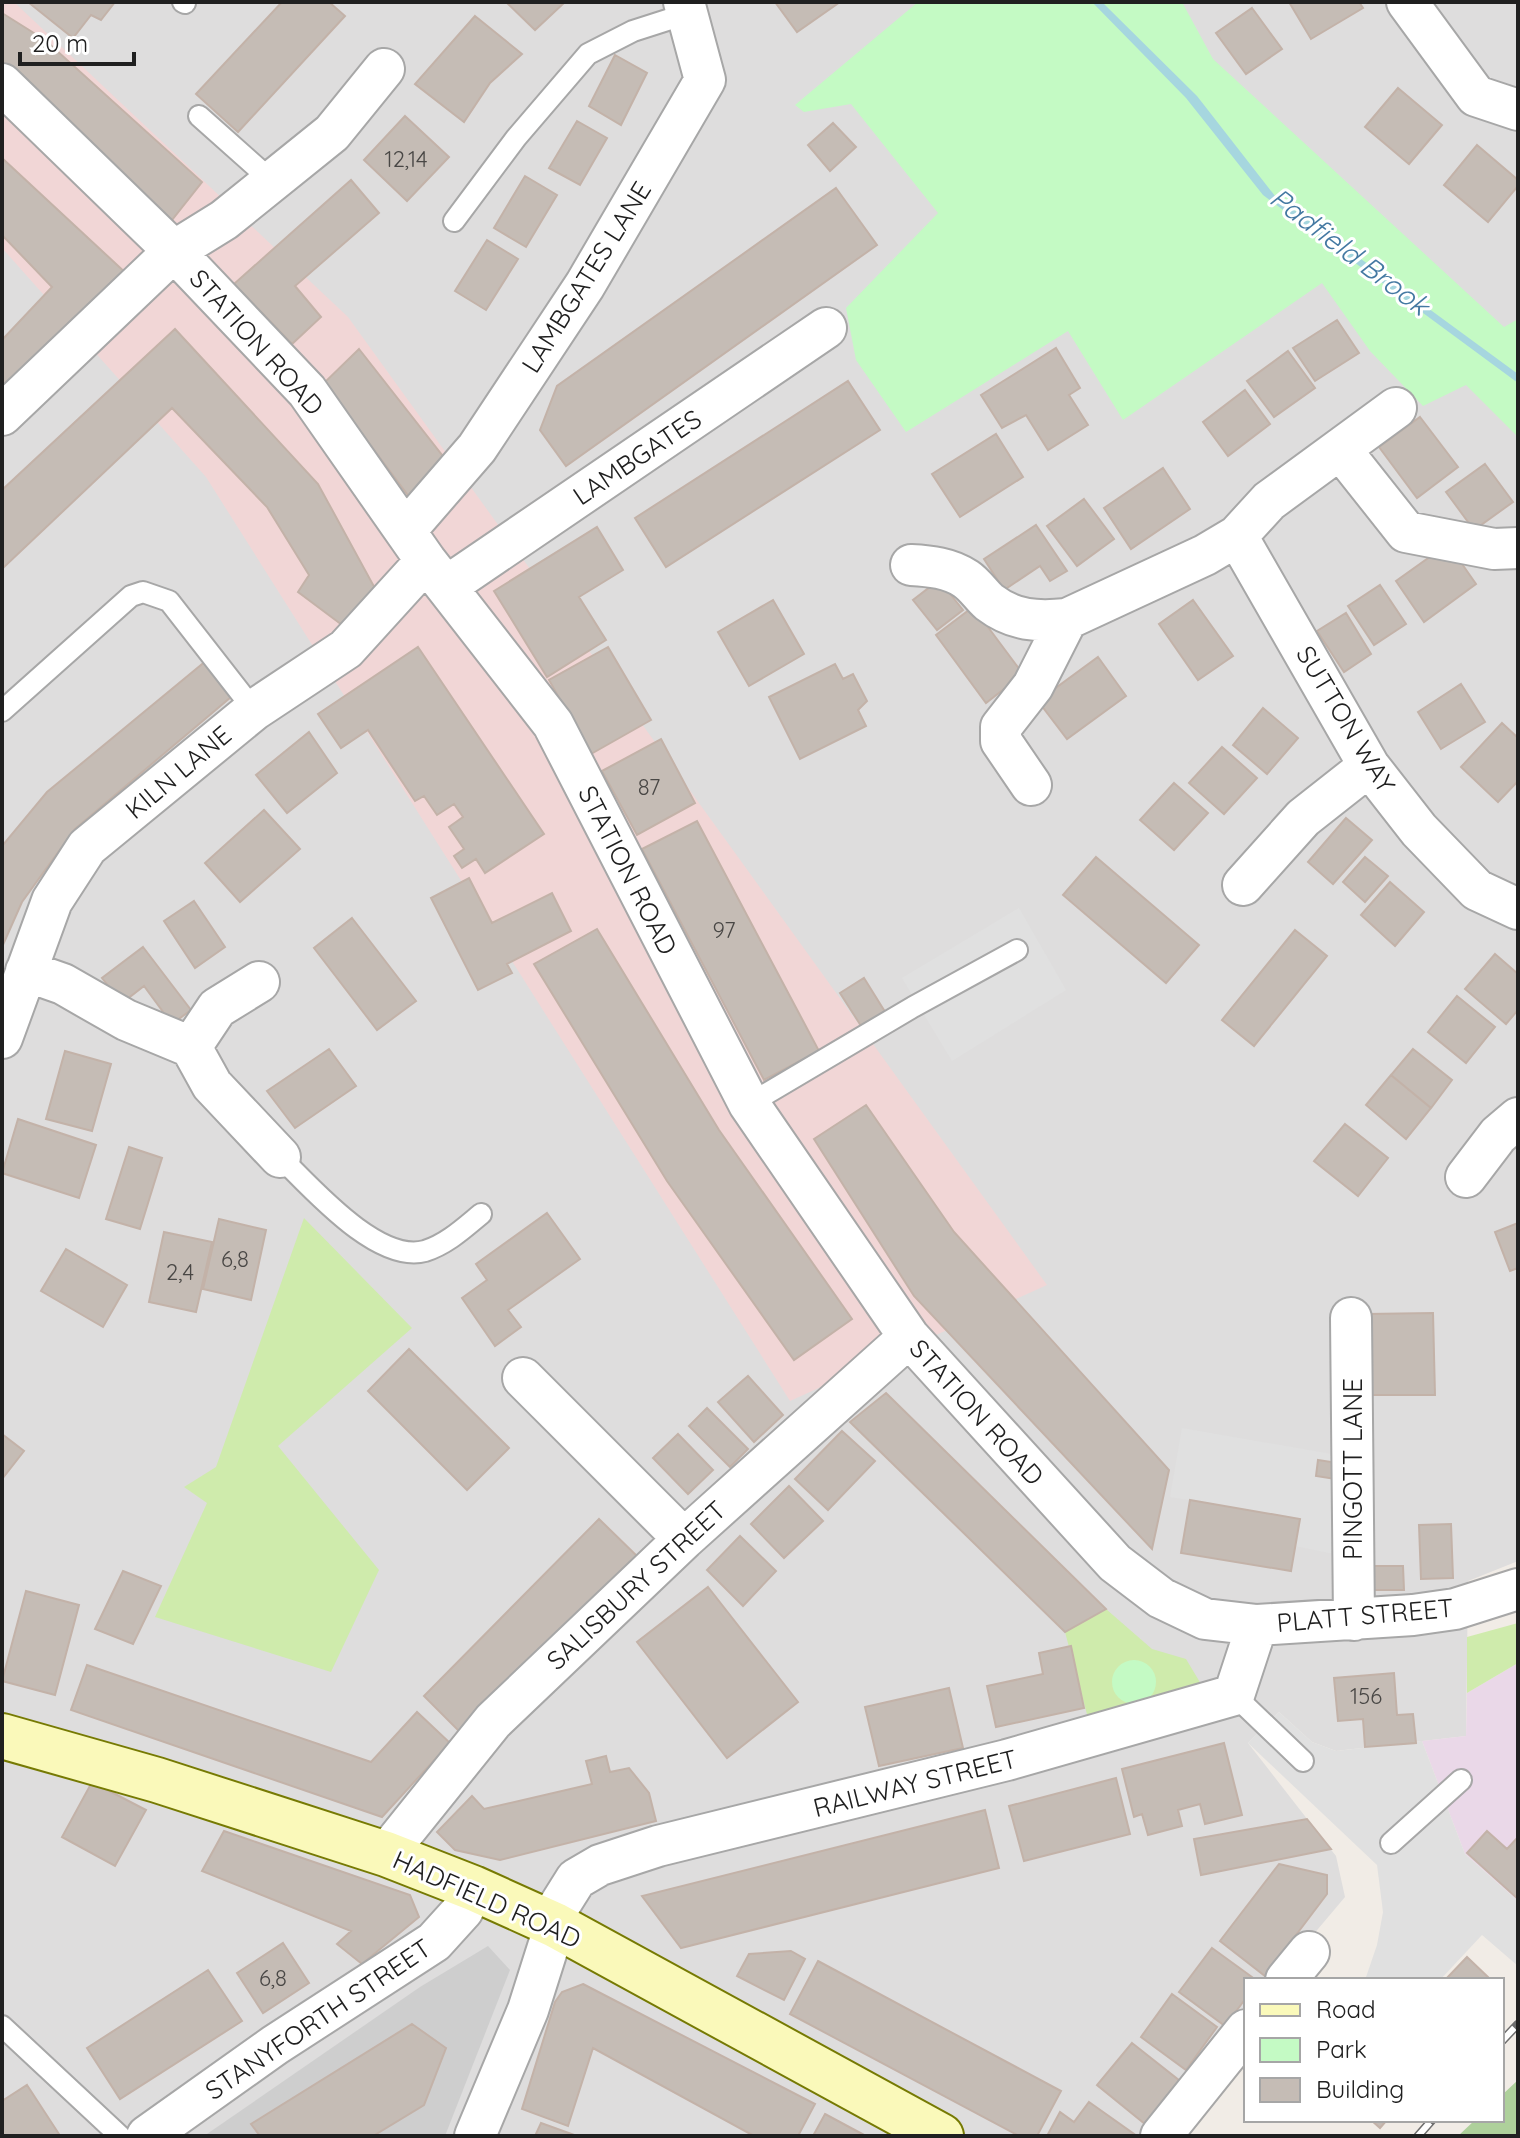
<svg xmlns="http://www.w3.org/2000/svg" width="1520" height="2138" font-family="Quicksand,sans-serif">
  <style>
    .residential { fill: #dedddd }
    .commercial { fill: #f1d6d6 }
    .industrial { fill: #ead8e8 }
    .religious { fill: #cecece }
    .grass { fill: #cfebac }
    .forest { fill: #aed09b }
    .park { fill: #c4fac4 }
    .parking { fill: #e0e0e0 }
    .water { fill: #a6d6df }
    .building { fill: #c5bcb5; stroke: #c3b2a8; stroke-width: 2 }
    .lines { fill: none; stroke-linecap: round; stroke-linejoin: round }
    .lane-casing { stroke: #a7a7a7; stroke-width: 24 }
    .street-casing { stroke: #a7a7a7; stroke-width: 44 }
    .secondary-casing { stroke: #767a03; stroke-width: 48 }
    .lane { stroke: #fff; stroke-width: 20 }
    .street { stroke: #fff; stroke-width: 40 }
    .secondary { stroke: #faf9ba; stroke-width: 44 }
    .rail-casing { stroke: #6e6e6e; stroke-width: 9 }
    .rail { stroke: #fff; stroke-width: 6; stroke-dasharray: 18; stroke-linecap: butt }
    .labels { text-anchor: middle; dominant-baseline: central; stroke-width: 6; stroke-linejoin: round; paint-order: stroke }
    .number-label { font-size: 22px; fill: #494745 }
    .street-label { font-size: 26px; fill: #202020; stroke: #fff }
    .water-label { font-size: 28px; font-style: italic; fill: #4479a2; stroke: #fff }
  </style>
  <rect width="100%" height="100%" fill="#f1ece6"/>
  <path class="residential" d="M2,2H1518V1561L1468,1581L1466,1736L1336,1751L1312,1742L1279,1712L1248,1743L1336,1856L1345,1897L1275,1980H1246V2015L1144,2136H2Z"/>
  <path class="commercial" d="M2,2H14L348,317L1047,1285L790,1401L206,477L2,248Z"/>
  <path class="industrial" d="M1518,1663V1901L1465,1854L1422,1741L1466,1736L1467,1693Z"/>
  <path class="religious" d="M488,1946L510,1970L445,2136H204L420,1987Z"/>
  <path class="grass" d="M304,1218L412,1328L278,1446L379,1570L331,1672L155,1617L207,1503L184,1487L216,1467Z
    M1106,1609L1152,1649L1186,1659L1201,1684L1088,1718L1065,1632Z
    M1518,1623V1663L1467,1693V1637Z"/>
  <path class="forest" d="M1518,2080V2136H1458L1475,2120H1502V2095Z"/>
  <path class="park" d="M918,2H1182L1213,59L1504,327L1518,319V437L1466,385L1423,406L1370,351L1322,283L1123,420L1068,331L906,432L856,360L846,308L938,213L851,104L804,112L795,105Z
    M1112 1682a22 22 0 1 1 44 0a22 22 0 1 1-44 0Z"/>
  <path class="parking" d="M1019,908L1066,990L952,1061L902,978Z
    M1182,1428L1349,1457L1334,1554L1295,1546L1299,1518L1170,1497Z
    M1279,1712L1312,1742L1336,1751L1422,1741L1465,1854L1518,1901V1966L1482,1935L1440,1980H1365L1377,1945L1383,1912L1377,1865L1248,1743Z"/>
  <path class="water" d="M1092,2H1102L1197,96L1275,196L1518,374V383L1263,195L1186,98Z"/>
  <path class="building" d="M28,2H115L101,20L91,15L73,38Z
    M282,2H329L345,16L238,132L196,94Z
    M506,2H565L535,30Z
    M775,2H840L797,32Z
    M1289,2H1359L1363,8L1311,39Z
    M1252,8L1282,49L1246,74L1216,33Z
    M2,13L45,40L202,182L168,225L2,72Z
    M475,16L522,54L490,83L464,122L415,84Z
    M615,55L647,73L621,125L589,106Z
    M1398,88L1442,125L1409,164L1365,127Z
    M405,116L449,157L407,201L364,160Z
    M577,121L607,138L580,185L549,168Z
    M833,123L856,147L830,171L808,145Z
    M1477,145L1518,180V186L1488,222L1444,185Z
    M2,158L129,276L7,391L2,384V340L52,287L2,235Z
    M525,176L557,195L526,247L494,228Z
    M351,180L379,213L295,286L321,317L292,344L234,284Z
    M836,188L877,245L566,466L540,430L557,386Z
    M487,240L518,259L486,310L455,291Z
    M1337,320L1359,353L1315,381L1293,348Z
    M175,329L318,484L377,592L346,628L298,592L309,575L267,507L172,408L2,569V490Z
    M1056,348L1080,388L1069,395L1088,425L1048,450L1026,415L1002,428L981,395Z
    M359,349L449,464L413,502L324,383Z
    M1288,351L1315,388L1274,417L1247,381Z
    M848,381L880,430L666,567L635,518Z
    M1245,390L1270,424L1228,456L1203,422Z
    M1420,417L1458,467L1417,498L1379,447Z
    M996,434L1023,477L960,517L932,474Z
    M1485,464L1513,502L1474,530L1446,492Z
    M1163,468L1190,509L1131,549L1104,508Z
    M1084,499L1114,539L1077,566L1047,526Z
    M1036,525L1067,571L1050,581L1040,566L1004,590L984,559Z
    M597,527L623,570L579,597L606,640L547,677L494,591Z
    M1448,544L1476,584L1424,622L1396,581Z
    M939,580L963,610L937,630L913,600Z
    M1380,585L1406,624L1374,645L1348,606Z
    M773,600L804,654L749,686L718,632Z
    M1193,600L1233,656L1198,680L1159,624Z
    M973,607L1023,674L986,703L936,635Z
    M1346,613L1371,654L1344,672L1317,631Z
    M418,647L544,834L485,873L476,859L462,868L454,856L464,849L449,827L463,817L454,804L437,815L424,796L415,801L368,730L341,748L318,714Z
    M608,647L651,720L591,754L549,680Z
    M1098,657L1126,696L1067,739L1038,701Z
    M207,660L231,697L75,829L22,902L2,947V846L47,792Z
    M835,664L843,679L853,674L867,701L858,710L866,726L800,759L769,697Z
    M1461,684L1485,722L1441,749L1418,712Z
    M1263,708L1298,738L1267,774L1233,745Z
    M1502,723L1518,738V781L1498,802L1461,767Z
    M309,732L337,773L287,813L256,775Z
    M661,739L695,803L637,835L602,771Z
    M1222,747L1257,778L1224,814L1189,783Z
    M1174,783L1208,813L1174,850L1140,820Z
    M264,810L300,849L240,902L205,863Z
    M1346,818L1372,840L1333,884L1308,862Z
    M697,821L819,1051L764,1080L642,849Z
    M1096,857L1199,945L1166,983L1063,895Z
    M1365,857L1388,876L1365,902L1343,882Z
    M469,878L492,923L552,893L571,931L507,964L512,973L478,990L431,898Z
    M1390,882L1424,912L1395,946L1361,915Z
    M194,901L225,947L195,968L164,921Z
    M352,918L416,1001L377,1030L314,948Z
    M597,929L719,1130L852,1319L794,1360L667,1181L534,964Z
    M1295,930L1327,956L1254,1046L1222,1020Z
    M143,947L191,1010L172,1024L144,986L122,1003L102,978Z
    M1495,954L1518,974V1010L1506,1024L1465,989Z
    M864,978L887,1015L863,1029L840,993Z
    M1457,996L1495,1027L1466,1063L1428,1032Z
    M329,1049L356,1086L295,1128L267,1091Z
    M1413,1049L1452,1080L1431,1108L1391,1075Z
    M65,1051L111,1064L92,1131L46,1119Z
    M1391,1075L1431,1108L1406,1139L1366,1105Z
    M866,1105L954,1232L1169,1470L1152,1549L914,1296L814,1139Z
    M18,1119L96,1145L79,1198L2,1173Z
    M1345,1124L1388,1158L1358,1196L1314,1161Z
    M129,1147L162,1158L140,1229L106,1219Z
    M547,1213L580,1259L508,1310L521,1327L495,1346L462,1298L487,1280L476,1264Z
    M219,1219L266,1230L251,1300L203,1289Z
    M1518,1223V1268L1510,1271L1495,1232Z
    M164,1232L212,1242L196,1312L149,1302Z
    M66,1249L127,1285L103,1327L41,1291Z
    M1433,1313L1435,1395H1368L1367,1314Z
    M409,1349L509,1448L467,1490L368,1391Z
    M748,1376L783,1415L754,1442L718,1402Z
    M886,1393L1106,1609L1065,1632L850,1422Z
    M707,1408L748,1449L730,1467L689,1426Z
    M842,1431L875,1461L828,1510L795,1479Z
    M2,1434L24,1451L2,1479Z
    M678,1434L713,1470L688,1494L653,1458Z
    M1318,1460L1338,1463L1336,1479L1316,1476Z
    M789,1486L823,1521L784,1558L751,1524Z
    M1190,1500L1300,1519L1291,1571L1181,1553Z
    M599,1519L639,1558L462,1734L424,1696Z
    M1451,1524L1453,1578L1421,1579L1419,1525Z
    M740,1536L776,1571L743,1606L707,1570Z
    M1370,1566H1403L1404,1590H1371Z
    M123,1571L161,1586L133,1644L95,1629Z
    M708,1587L798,1702L727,1758L637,1642Z
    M26,1591L79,1605L55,1695L2,1681Z
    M1071,1646L1084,1708L996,1727L987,1686L1043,1674L1039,1653Z
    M87,1665L371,1762L417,1712L450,1743L382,1817L71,1710Z
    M1394,1673L1397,1715L1413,1714L1416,1743L1365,1747L1363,1719L1338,1721L1334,1678Z
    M949,1688L963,1748L879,1766L865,1707Z
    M1224,1743L1242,1815L1205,1824L1200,1804L1178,1810L1182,1826L1148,1835L1142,1814L1134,1817L1122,1769Z
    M606,1756L610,1772L629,1768L649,1793L656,1821L500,1860L455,1850L437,1832L472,1796L484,1809L592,1784L586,1761Z
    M1116,1778L1130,1834L1024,1861L1009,1806Z
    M92,1782L146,1810L115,1866L62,1837Z
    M985,1810L999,1868L681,1948L642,1896Z
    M1307,1819L1331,1849L1201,1875L1194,1839Z
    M224,1831L410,1895L419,1917L362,1964L337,1944L351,1931L202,1871Z
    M1487,1831L1507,1849L1518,1837V1899L1467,1853Z
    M1279,1864L1327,1875V1894L1265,1976L1220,1941Z
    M283,1943L309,1983L263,2013L237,1973Z
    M1212,1948L1256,1980H1246V1998L1225,2026L1179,1992Z
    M791,1951L805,1959L784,2000L737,1976L749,1954Z
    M1467,1957L1489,1978L1492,1980H1445Z
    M818,1961L1061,2091L1037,2136H1019L790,2014Z
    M208,1970L242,2021L120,2099L87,2048Z
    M583,1984L815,2104L798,2136H754L593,2048L568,2126L522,2109L555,2002L562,1992Z
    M1172,1994L1217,2027L1186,2070L1141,2037Z
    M412,2024L446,2048L424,2105L373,2136H260L251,2124Z
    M1132,2043L1180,2081L1145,2124L1097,2085Z
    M27,2085L59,2134L55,2136H2V2101Z
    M1089,2102L1134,2134L1132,2136H1047L1060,2112L1074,2122Z
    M825,2114L866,2136H813Z
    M1371,2120H1387L1380,2128Z
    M541,2123L577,2136H535Z"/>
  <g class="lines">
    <defs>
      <path id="lane" d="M183,2L185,3
        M199,116L272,181
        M454,221L516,138L588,54L633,31L686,14
        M2,711L131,596L143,592L169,601L254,710
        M749,1104L913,1007L1017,950
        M280,1157C310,1186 377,1264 425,1251C447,1244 464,1228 481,1214
        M1234,1695L1303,1761
        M1391,1843L1461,1780
        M2,2026L120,2136"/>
      <path id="street" d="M1407,2L1476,96L1518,110
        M2,84L174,251L307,391L426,561L553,724L749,1104L909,1337L1115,1563L1161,1598L1205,1619L1257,1625L1413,1615L1455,1609L1518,1589
        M2,415L174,251L224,220L332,133L384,69
        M1341,450L1406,532L1494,549L1518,548
        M406,530L477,448L585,285L705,80L684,2
        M1237,536L1369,766L1419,830L1477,890L1518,909
        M911,565C930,566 950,568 966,579C975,585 981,595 989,602C1014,621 1037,622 1067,619
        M447,586L826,328
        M1031,785L1001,741V727L1033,686L1067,619L1205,555L1237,536L1269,501L1396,408
        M1243,885L1303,818L1369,766
        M26,971L63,984L126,1020L191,1047L212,1085L280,1157
        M2,1038L52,901L87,847L254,710L346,649L426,561
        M191,1047L217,1008L259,982
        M1466,1177L1498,1135L1518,1118
        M1351,1318L1354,1620
        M523,1378L684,1539
        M386,1854L493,1721L684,1539L909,1337
        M549,1922L576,1879L600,1865L658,1846L1007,1760L1234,1695L1257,1625
        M1286,1980L1309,1952
        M147,2136L275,2045L434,1942L463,1910L473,1888
        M475,2136L528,2010L555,1925
        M1161,2136L1246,2030"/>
      <path id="secondary" d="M2,1736L157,1780L386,1854L473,1888L555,1925L941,2136"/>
    </defs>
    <use href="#lane" class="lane-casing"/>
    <use href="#street" class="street-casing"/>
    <use href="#secondary" class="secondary-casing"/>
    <use href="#lane" class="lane"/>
    <use href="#street" class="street"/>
    <use href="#secondary" class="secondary"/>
    <defs>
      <path id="rail" d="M1502,2041L1518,2024
        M1418,2136L1432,2120"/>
    </defs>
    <use href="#rail" class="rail-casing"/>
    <use href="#rail" class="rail"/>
  </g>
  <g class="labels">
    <g class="number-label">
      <text x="406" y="159">12,14</text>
      <text x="649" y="787">87</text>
      <text x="724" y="930">97</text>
      <text x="235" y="1259">6,8</text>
      <text x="180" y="1272">2,4</text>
      <text x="1366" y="1696">156</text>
      <text x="273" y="1978">6,8</text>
    </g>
    <g class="street-label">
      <text transform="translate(586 277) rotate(-58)">LAMBGATES LANE</text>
      <text transform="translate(257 342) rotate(48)">STATION ROAD</text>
      <text transform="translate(637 457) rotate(-34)">LAMBGATES</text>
      <text transform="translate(1346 719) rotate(59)">SUTTON WAY</text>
      <text transform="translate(178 772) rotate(-40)">KILN LANE</text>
      <text transform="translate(628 870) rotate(63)">STATION ROAD</text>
      <text transform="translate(977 1412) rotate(48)">STATION ROAD</text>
      <text transform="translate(1352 1469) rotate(-90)">PINGOTT LANE</text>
      <text transform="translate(636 1585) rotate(-43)">SALISBURY STREET</text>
      <text transform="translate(1365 1615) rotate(-5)">PLATT STREET</text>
      <text transform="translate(915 1783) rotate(-14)">RAILWAY STREET</text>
      <text transform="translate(487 1899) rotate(24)">HADFIELD ROAD</text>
      <text transform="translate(318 2019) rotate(-34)">STANYFORTH STREET</text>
    </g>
    <g class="water-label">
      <text transform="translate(1350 251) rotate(37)">Padfield Brook</text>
    </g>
  </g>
  <rect width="1520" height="2138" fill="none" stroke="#202020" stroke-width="8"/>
  <rect x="1244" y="1978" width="260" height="144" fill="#ffffff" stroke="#a6a6a6" stroke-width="2"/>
  <rect x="1260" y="2004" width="40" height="12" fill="#faf9ba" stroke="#a6a6a6" stroke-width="2"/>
  <text x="1316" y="2018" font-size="24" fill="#202020">Road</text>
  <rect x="1260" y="2038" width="40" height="24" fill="#c4fac4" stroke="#a6a6a6" stroke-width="2"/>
  <text x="1316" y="2058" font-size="24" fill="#202020">Park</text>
  <rect x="1260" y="2078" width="40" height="24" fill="#c5bcb5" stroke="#a6a6a6" stroke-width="2"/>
  <text x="1316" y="2098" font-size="24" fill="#202020">Building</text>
  <path d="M20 52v12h114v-12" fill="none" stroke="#202020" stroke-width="4"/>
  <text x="32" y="52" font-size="24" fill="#202020" stroke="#ffffff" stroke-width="6" paint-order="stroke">20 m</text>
</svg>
